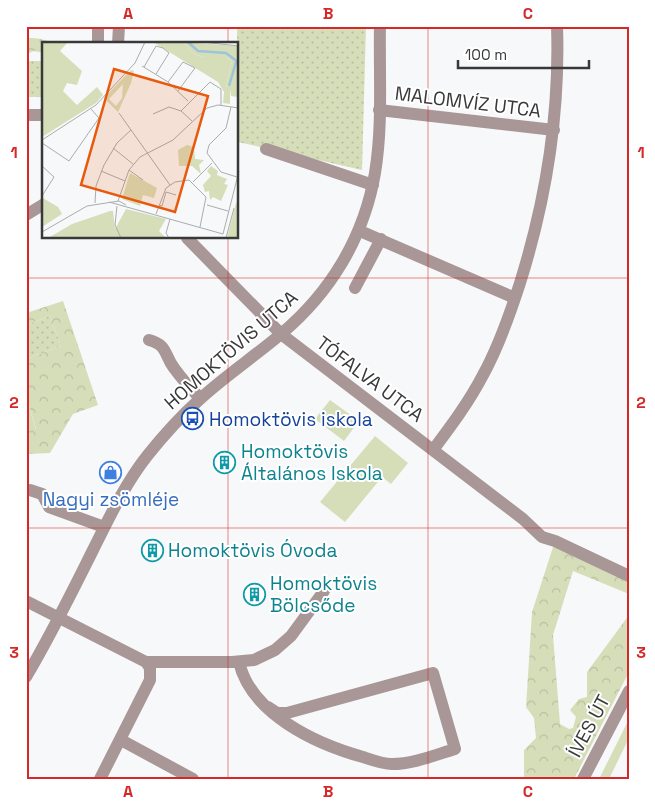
<svg xmlns="http://www.w3.org/2000/svg" width="655" height="805" font-family="'Space Grotesk',sans-serif">
  <style>
    .green { fill: #d6deb9 }
    .forest { fill: url(#forest-crowns) }
    .park { fill: url(#park-dots) }
    .lines { fill: none; stroke-linecap: round; stroke-linejoin: round }
    .minor { stroke: #a99697; stroke-width: 12 }
    .grid { fill: none; stroke: #d62828; stroke-width: 1; stroke-opacity: 0.55 }
    .labels { text-anchor: middle; dominant-baseline: central; stroke-width: 4; stroke-linejoin: round; paint-order: stroke }
    .street-label { font-size: 19px; fill: #39393a; stroke: #fff }
    .transit-label { font-size: 19px; fill: #164399; stroke: #fff; text-anchor: start }
    .culture-label { font-size: 19px; fill: #0d838f; stroke: #fff; text-anchor: start }
    .shop-label { font-size: 19px; fill: #366cbe; stroke: #fff }
    .inset-river { fill: none; stroke: #9dc4d9; stroke-width: 2.5 }
    .inset-road { fill: none; stroke: #abacad; stroke-width: 1 }
    .view { fill: #e8590c; fill-opacity: 0.15; stroke: #e8590c; stroke-width: 2.5 }
    .inset-edge { fill: none; stroke: #39393a; stroke-width: 2.5 }
    .neatline { fill: none; stroke: #d62828; stroke-width: 2 }
    .grid-label { font-size: 16px; text-anchor: middle; font-weight: bold; fill: #d62828 }
  </style>
  <defs>
    <pattern id="forest-crowns" width="20" height="18" patternUnits="userSpaceOnUse" patternTransform="scale(1.25)"><rect width="20" height="18" fill="#d6deb9"/><path d="M2 6a3 3 0 1 1 6 0M12 15a3 3 0 1 1 6 0" fill="none" stroke="#b8bfa0"/></pattern>
    <pattern id="park-dots" width="8" height="8" patternUnits="userSpaceOnUse" patternTransform="scale(1.25)"><rect width="8" height="8" fill="#d6deb9"/><path d="M2 2h.1M6 6h.1" fill="none" stroke="#b8bfa0" stroke-width="1.8" stroke-linecap="round"/></pattern>
  </defs>
  <rect width="100%" height="100%" fill="#f7f8f9"/>
  <path class="green" d="M26,396L36,430L26,432Z
    M330,400L359,421L344,441L315,419Z
    M375,436L408,463L391,484L382,477L345,522L320,502Z
    M629,719V738L609,779H599Z"/>
  <path class="forest" d="M26,38C34,38 45,38 51,44H44V53L34,51L26,54Z
    M63,301L98,405L73,414L50,453L26,454V432L36,429L26,396V359L61,346L50,316L26,325V313Z
    M555,541L629,581V594L573,571L553,635L560,724L569,729L573,728L576,717L570,710L579,699L587,697V672L629,615V672L574,779H524V750L536,738L534,718L526,707L532,612Z"/>
  <path class="park" d="M237,26H366L362,170L238,142Z
    M26,61H44V97H27Z
    M50,316L61,346L26,359V325Z"/>
  <g class="lines">
    <path class="minor" d="M98,26V44
      M118,44L119,26
      M379,110L554,130
      M30,115H44
      M266,149L373,185
      M26,215L44,204
      M360,231L515,298
      M187,238L281,334L523,519L542,537L555,541L629,576
      M355,288L381,239
      M149,340C168,345 164,355 174,368C182,379 191,389 200,398
      M433,450C451,426 469,402 483,375C499,346 510,314 520,283C546,200 560,114 557,26
      M30,490L42,494L49,507L104,527
      M26,601L146,662H232L254,660L275,650L291,636L324,591
      M239,662C251,714 316,744 363,757C372,760 383,764 392,764C413,764 435,755 455,749L433,673L287,713H277L268,707
      M26,677C51,635 72,592 93,550C109,518 125,484 147,456C163,436 181,416 200,399C225,376 255,356 281,334C331,292 364,237 375,173C383,125 379,75 380,26
      M121,740L193,779
      M100,779L150,680V668L146,662
      M583,779L629,691"/>
  </g>
  <path class="grid" d="M228,26V44M428,26V779M228,238V779M26,278H629M26,528H629"/>
  <defs>
    <symbol id="bus-ring" viewBox="-11 -11 22 22"><circle r="9.5" fill="#fff" stroke="#1a4fb4" stroke-width="1.5"/><path d="M-5-6H5V4H4V6H2V4H-2V6H-4V4H-5ZM-3.5-4V0h7V-4ZM-3.5 1.2v1.5H-2V1.2ZM2 1.2v1.5H3.5V1.2Z" fill="#1a4fb4"/></symbol>
    <symbol id="building-ring" viewBox="-11 -11 22 22"><circle r="9.5" fill="#fff" stroke="#0f9aa8" stroke-width="1.5"/><path d="M-4-6H4V6H1V3H-1V6H-4ZM-2.5-4.3h1.7v1.8h-1.7ZM.8-4.3h1.7v1.8H.8ZM-2.5-1h1.7V.8h-1.7ZM.8-1h1.7V.8H.8Z" fill="#0f9aa8"/></symbol>
    <symbol id="shop-ring" viewBox="-11 -11 22 22"><circle r="9.5" fill="#fff" stroke="#3f7fe0" stroke-width="1.5"/><path d="M-5-2.5h2.3a2.7 3.5 0 0 1 5.4 0H5L5.5 6h-11ZM-1.5-2.5h3a1.5 2.3 0 0 0-3 0Z" fill="#3f7fe0"/></symbol>
  </defs>
  <g fill-rule="evenodd">
    <use href="#bus-ring" x="180" y="406" width="25" height="25"/>
    <use href="#building-ring" x="212" y="450" width="25" height="25"/>
    <use href="#shop-ring" x="98" y="460" width="25" height="25"/>
    <use href="#building-ring" x="140" y="538" width="25" height="25"/>
    <use href="#building-ring" x="242" y="582" width="25" height="25"/>
  </g>
  <g class="labels">
    <g class="street-label">
      <text transform="translate(468 102) rotate(7)">MALOMVÍZ UTCA</text>
      <text transform="translate(231 350) rotate(-41)">HOMOKTÖVIS UTCA</text>
      <text transform="translate(370 379) rotate(37)">TÓFALVA UTCA</text>
      <text transform="translate(589 726) rotate(-62)">ÍVES ÚT</text>
    </g>
    <g class="transit-label">
      <text x="209" y="419">Homoktövis iskola</text>
    </g>
    <g class="culture-label">
      <text x="241" y="451">Homoktövis<tspan x="241" dy="22">Általános Iskola</tspan></text>
      <text x="168" y="550">Homoktövis Óvoda</text>
      <text x="270" y="583">Homoktövis<tspan x="270" dy="22">Bölcsőde</tspan></text>
    </g>
    <g class="shop-label">
      <text x="111" y="499">Nagyi zsömléje</text>
    </g>
  </g>
  <g transform="translate(42 42)">
    <rect width="196" height="196" fill="#f7f8f9"/>
    <path d="M141,0L196,4V29L190,43L184,45L190,19L184,15H162L152,12ZM1,156L16,165L20,172L0,185Z" fill="#d6deb9"/>
    <path d="M0,0H26L18,9L40,29L35,43L25,41L21,49L35,63L55,45L61,53L54,61L0,95ZM111,0H141L152,12L162,15H184L190,19L184,45L190,43L192,29H196V55L189,54L188,47V62L181,61L182,50L176,40ZM89,28L92,29L89,41L76,70L62,56ZM81,42L80,56L74,64L67,57ZM145,103L152,105L153,117L162,118L157,123L159,132L150,124H137L136,108ZM194,161L196,162V196H185ZM84,167L124,177L117,189L124,196H6L30,182L68,169H71L73,187Z" fill="#d6deb9" fill-rule="evenodd"/>
    <path d="M169,124L176,129L175,133L185,137L182,142L186,143L179,159L171,155L168,158L167,149L163,150L161,143L159,145L169,134L165,129ZM88,131L115,146L112,156L101,153L98,164L80,157Z" fill="#d6deb9"/>
    <path class="inset-river" d="M146,0L156,9L184,11L197,21M187,44L194,20"/>
    <path class="inset-road" d="M160,0L197,4M100,24L126,40L146,59M102,25L114,4L121,6L127,11L114,32M126,40L141,20L153,26L136,49M189,65L184,86L167,103L165,111L179,130L195,135M139,69L168,40L179,47V63M77,71L128,143M111,72L127,65L139,69L150,79M0,98L54,63L93,21L103,0M0,101L27,119L57,76L49,67M71,106L91,122M0,124L12,135L0,154M87,128L101,138M59,129L83,139M151,140L170,121M76,159L87,128L98,115L131,98L165,66L176,63L197,66M67,160L181,192L197,129M53,161L54,144L62,123L75,101L89,88M117,163L120,164L124,150L134,153M165,163L186,169M75,164L73,183L79,196M114,172L124,146L133,140L147,138L164,155L158,185M0,190L45,164L77,159L84,163M127,196L124,191L128,177M184,196L192,166"/>
    <path class="view" d="M72,27L166,54L133,170L39,143Z"/>
    <rect width="196" height="196" class="inset-edge"/>
  </g>
  <rect width="655" height="805" fill="none" stroke="#ffffff" stroke-width="55"/>
  <path d="M458 60v8h131v-8" fill="none" stroke="#39393a" stroke-width="2.5"/>
  <text x="465" y="60" font-size="15" fill="#39393a" stroke="#ffffff" stroke-width="4" paint-order="stroke">100 m</text>
  <rect x="28" y="28" width="600" height="750" class="neatline"/>
  <g class="grid-label">
    <text x="128" y="19">A</text>
    <text x="328" y="19">B</text>
    <text x="528" y="19">C</text>
    <text x="14" y="158">1</text>
    <text x="641" y="158">1</text>
    <text x="14" y="408">2</text>
    <text x="641" y="408">2</text>
    <text x="14" y="658">3</text>
    <text x="641" y="658">3</text>
    <text x="128" y="797">A</text>
    <text x="328" y="797">B</text>
    <text x="528" y="797">C</text>
  </g>
</svg>
